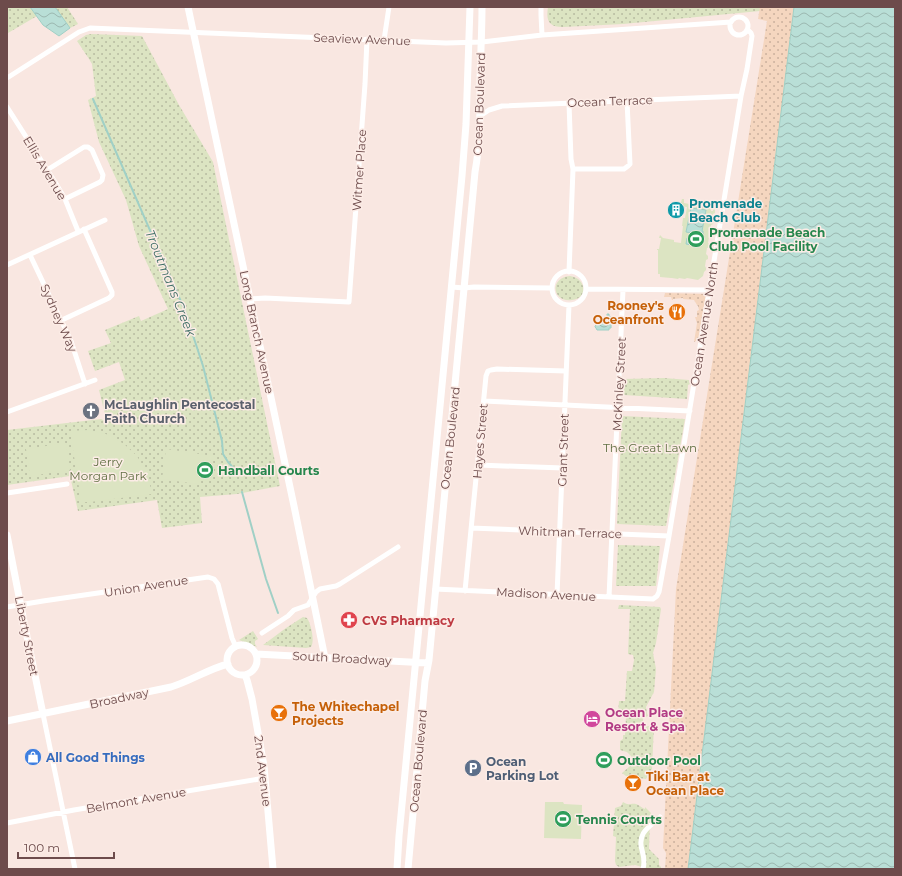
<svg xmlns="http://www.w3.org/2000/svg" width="902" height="876" font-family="Montserrat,sans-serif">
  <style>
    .green { fill: url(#green-dots) }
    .sand { fill: url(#sand-dots) }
    .pitch { fill: #dce4c2 }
    .water { fill: url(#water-waves); stroke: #a0d0c6 }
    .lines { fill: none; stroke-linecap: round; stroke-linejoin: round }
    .stream { stroke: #a0d0c6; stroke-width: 2 }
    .street { stroke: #fff; stroke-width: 5 }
    .secondary { stroke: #fff; stroke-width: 7 }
    .labels { text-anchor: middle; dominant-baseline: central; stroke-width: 3; stroke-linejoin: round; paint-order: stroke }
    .street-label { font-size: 12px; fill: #6d4b4b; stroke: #fcece6 }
    .culture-label { font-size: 12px; font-weight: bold; fill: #0d838f; stroke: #fcece6; text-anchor: start }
    .leisure-label { font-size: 12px; font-weight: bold; fill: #27864d; stroke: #fcece6; text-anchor: start }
    .food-label { font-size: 12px; font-weight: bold; fill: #c56008; stroke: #fcece6; text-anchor: start }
    .worship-label { font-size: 12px; font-weight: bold; fill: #5b616d; stroke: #fcece6; text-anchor: start }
    .park-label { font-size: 12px; fill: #627145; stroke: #fcece6 }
    .health-label { font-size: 12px; font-weight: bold; fill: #be3a42; stroke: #fcece6; text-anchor: start }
    .hotel-label { font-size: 12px; font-weight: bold; fill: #b23c85; stroke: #fcece6; text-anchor: start }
    .shop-label { font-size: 12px; font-weight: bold; fill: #366cbe; stroke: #fcece6; text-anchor: start }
    .service-label { font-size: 12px; font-weight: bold; fill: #4e5e75; stroke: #fcece6; text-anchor: start }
    .water-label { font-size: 13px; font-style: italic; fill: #427168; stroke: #fcece6 }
  </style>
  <defs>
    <pattern id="green-dots" width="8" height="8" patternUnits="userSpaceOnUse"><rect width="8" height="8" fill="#dce4c2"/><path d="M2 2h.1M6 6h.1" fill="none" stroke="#b7bba0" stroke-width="1.8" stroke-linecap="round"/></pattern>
    <pattern id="sand-dots" width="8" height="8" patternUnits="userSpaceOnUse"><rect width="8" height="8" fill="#f5d6bf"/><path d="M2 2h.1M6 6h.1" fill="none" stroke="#cbb09d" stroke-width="1.8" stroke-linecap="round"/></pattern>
    <pattern id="water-waves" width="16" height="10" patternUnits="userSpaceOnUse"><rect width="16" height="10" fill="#b9dfd7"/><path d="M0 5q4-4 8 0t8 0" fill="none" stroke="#9bb7b0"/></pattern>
  </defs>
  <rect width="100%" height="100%" fill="#f9e7e1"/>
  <path class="green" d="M7,7H30L37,16L8,33L7,32Z
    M55,7H67L78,24L70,28Z
    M548,7H831V8L760,11L623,24L563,27C548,27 546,20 548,7Z
    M91,34L142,36L179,105L213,162L280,486L237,494L200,497L202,523L162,528L157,500L78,511L70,476L7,485V430L101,419L107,422L99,390L125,380L119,362L95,371L88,351L111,343L105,330L139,316L141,321L168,309L139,246L126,200L99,142L88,100L96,96L92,64L89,59L77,41L86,35Z
    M570,276C586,278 589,298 572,300C553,303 548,278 570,276Z
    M664,378L689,380L690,384L688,385L687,399L624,395V379Z
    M622,416L685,419L666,526L617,524Z
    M618,545L660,546L656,586H616Z
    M619,605L660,607L661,609L656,643L653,653L656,669L654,692L646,707L647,713L648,716L643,718V727L654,725L652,769L646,779L626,776L622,773L636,761L627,752L620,750V741L623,739V735H625L626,716L618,715L619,701H625L627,671H632L634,660L633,655L628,654L630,609H618Z
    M303,617L307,618C311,624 315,641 311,647L306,648L263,645L286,628Z
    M253,631L258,639L255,641V644L257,647L239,640Z
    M623,802C629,806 630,803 636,804C639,805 642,808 645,809V807L651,813L650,815L649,849L659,859V865L661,867V869H647L642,867L635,865L619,867L616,865L615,861L616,837L613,836L615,808L621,806Z"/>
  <path class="sand" d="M760,7H831L801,869H665L666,853L663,848L676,589L767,21L758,19Z
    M665,293L706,294L698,340L694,342L697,323L695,317H697V311L699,310L698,306L697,305L694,300L683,299V298L673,299V300H672L671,297H664Z"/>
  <path class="pitch" d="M682,199H684V203L695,205L697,204V200L709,202V204H712L711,211H713V207L715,210V213L713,214L712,219L714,221L713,224L711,225L710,231L712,233L711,235L709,237L708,243L710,244V247L707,248L706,254L708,256V259L706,260L705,266L706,268V270L704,272L703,276L698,280L687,278L685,279L679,278L678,279L672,278H671L660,277V274H658V250H657V249H659L661,238H659L660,235L663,238L674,240V242L681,243L683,226H682L683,218H685L687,207L680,206Z
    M88,430L106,434L124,444L137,456L148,476L152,494L90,502H84L81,500L70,431Z
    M66,443L70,470L30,476L26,449Z
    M166,449L213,456L210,480L198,479L197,484L162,479Z
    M545,802H563L564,804L582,805L581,839L544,838Z"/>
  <path class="water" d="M30,7H55L70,28L59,36L43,25Z
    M794,7H895V869H688Z
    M691,208L706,210L702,231H703V235L686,232Z
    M687,238L699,240L698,246L686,244Z
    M607,314H609V316L611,317V328H609V330H597L596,328L595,327V326L596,325L597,323H601L604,320V317L607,316Z
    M600,753H607L608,754L607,767L600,766Z"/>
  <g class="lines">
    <path class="stream" d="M93,99L185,311L203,366L222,441L223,454L228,462L236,471
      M242,492L266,579L278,613"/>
    <path class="street" d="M541,7V15L542,35
      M730 26a9 9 0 1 1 18 0a9 9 0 1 1-18 0Z
      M384,40L389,7
      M7,78L79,32L90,28L446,43L482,42L542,35L731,22
      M7,107L30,143L55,182L65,199L78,231
      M480,116L489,110L502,106L741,96
      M573,169H624L628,166L630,164L627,101
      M47,170L84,147H88L92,150L103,175L102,180L100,182L65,199
      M30,255L71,341L85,384
      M7,265L105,220
      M552 288a17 17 0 1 1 34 0a17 17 0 1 1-34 0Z
      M569,272L573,169L571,159L569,103
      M452,287L464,288L474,287L552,288
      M586,289L711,290
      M250,299L265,298L349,302L365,84L367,39
      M62,320L109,298L112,295V292L84,229
      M484,401L690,411
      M7,412L95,380
      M478,465L563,468
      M7,493L67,484
      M471,528L669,536
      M435,589L653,599L657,596L659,592L669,536L741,96L747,69L752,36L751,33L748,30
      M465,591L486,376L488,371L491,370L497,369L566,371
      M557,595L569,305
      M609,597L623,290
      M7,607L43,601L208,577L214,579L218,584L232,638L236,647
      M262,633L288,616L294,610L308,605L316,592L320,589L336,586L340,584L398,547
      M43,714L75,869
      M7,823L74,810L265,778
      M643,869C645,862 644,857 642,850C637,833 649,827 660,817"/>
    <path class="secondary" d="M188,7L294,506L325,658
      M7,535L24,622L43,714
      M227 660a15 15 0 1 1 30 0a15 15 0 1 1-30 0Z
      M256,654L428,663
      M245,675L247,680L252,699L264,766L273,869
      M7,721L171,687C191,681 208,669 228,664
      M397,869L399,836L462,176L466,124L470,7
      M408,869L425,681L429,660L475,172C480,145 480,118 480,90C480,62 482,35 482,7"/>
  </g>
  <defs>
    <symbol id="building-disc" viewBox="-11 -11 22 22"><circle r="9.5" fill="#0f9aa8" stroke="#fcece6"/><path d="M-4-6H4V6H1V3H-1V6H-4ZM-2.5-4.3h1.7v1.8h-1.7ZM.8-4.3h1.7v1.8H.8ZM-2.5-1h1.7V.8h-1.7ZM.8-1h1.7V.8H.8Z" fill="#fff"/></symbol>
    <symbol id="stadium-disc" viewBox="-11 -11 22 22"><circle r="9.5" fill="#2e9e5b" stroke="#fcece6"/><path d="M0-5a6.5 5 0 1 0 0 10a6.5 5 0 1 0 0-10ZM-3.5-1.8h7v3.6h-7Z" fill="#fff"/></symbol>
    <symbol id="restaurant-disc" viewBox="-11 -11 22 22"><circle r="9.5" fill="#e8710a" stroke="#fcece6"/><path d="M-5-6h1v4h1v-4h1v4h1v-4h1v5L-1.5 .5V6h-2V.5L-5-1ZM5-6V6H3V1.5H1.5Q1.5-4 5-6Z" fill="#fff"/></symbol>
    <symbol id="church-disc" viewBox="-11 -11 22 22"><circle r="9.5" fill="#6b7280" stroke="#fcece6"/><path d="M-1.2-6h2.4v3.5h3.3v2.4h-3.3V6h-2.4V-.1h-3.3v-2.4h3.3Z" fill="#fff"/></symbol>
    <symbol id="pharmacy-disc" viewBox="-11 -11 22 22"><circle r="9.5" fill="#e0444e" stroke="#fcece6"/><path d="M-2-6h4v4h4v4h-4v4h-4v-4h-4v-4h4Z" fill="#fff"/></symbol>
    <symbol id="bar-disc" viewBox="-11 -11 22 22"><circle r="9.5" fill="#e8710a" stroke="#fcece6"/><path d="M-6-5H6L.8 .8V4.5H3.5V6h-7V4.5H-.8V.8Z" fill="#fff"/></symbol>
    <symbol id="hotel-disc" viewBox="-11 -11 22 22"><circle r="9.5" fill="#d1479c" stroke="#fcece6"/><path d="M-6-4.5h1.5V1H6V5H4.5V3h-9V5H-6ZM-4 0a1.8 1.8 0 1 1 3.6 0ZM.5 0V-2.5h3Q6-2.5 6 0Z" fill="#fff"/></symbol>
    <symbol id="shop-disc" viewBox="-11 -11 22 22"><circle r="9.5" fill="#3f7fe0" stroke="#fcece6"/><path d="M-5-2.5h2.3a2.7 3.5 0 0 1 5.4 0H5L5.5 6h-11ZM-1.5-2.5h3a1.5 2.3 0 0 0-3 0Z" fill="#fff"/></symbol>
    <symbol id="parking-disc" viewBox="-11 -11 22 22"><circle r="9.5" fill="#5c6f8a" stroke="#fcece6"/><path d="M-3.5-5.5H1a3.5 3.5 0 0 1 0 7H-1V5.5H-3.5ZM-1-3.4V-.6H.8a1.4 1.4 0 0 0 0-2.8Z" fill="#fff"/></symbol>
  </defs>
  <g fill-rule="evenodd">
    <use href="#building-disc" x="666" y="200" width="20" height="20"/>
    <use href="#stadium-disc" x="686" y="229" width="20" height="20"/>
    <use href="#restaurant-disc" x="667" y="302" width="20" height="20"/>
    <use href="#church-disc" x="81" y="401" width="20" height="20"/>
    <use href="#stadium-disc" x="195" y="460" width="20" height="20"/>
    <use href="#pharmacy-disc" x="339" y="610" width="20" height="20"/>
    <use href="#bar-disc" x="269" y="703" width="20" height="20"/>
    <use href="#hotel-disc" x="582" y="709" width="20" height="20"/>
    <use href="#shop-disc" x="23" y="747" width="20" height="20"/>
    <use href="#stadium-disc" x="594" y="750" width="20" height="20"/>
    <use href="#parking-disc" x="463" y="758" width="20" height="20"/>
    <use href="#bar-disc" x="623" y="773" width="20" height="20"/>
    <use href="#stadium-disc" x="553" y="809" width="20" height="20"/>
  </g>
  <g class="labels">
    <g class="street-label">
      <text transform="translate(362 39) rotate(2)">Seaview Avenue</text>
      <text transform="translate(610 101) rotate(-2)">Ocean Terrace</text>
      <text transform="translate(479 104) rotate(-88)">Ocean Boulevard</text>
      <text transform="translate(45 168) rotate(59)">Ellis Avenue</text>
      <text transform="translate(359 170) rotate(-86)">Witmer Place</text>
      <text transform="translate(59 318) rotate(66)">Sydney Way</text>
      <text transform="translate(704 324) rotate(-81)">Ocean Avenue North</text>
      <text transform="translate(257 332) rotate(78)">Long Branch Avenue</text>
      <text transform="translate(619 384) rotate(-87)">McKinley Street</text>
      <text transform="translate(450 438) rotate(-84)">Ocean Boulevard</text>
      <text transform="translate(480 441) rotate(-85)">Hayes Street</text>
      <text transform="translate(563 450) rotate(-88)">Grant Street</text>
      <text transform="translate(570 532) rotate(2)">Whitman Terrace</text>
      <text transform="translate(146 586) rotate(-9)">Union Avenue</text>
      <text transform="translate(546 594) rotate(3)">Madison Avenue</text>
      <text transform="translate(27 636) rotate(79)">Liberty Street</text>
      <text transform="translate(342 658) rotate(3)">South Broadway</text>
      <text transform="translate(119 698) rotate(-12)">Broadway</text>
      <text transform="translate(418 761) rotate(-85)">Ocean Boulevard</text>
      <text transform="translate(263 771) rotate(83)">2nd Avenue</text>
      <text transform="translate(136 800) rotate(-10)">Belmont Avenue</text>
    </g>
    <g class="culture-label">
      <text x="689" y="203">Promenade<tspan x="689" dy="14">Beach Club</tspan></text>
    </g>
    <g class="leisure-label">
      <text x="709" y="232">Promenade Beach<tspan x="709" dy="14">Club Pool Facility</tspan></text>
      <text x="218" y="470">Handball Courts</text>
      <text x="617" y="760">Outdoor Pool</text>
      <text x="576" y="819">Tennis Courts</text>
    </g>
    <g class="food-label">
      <text x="664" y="305" text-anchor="end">Rooney's<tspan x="664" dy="14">Oceanfront</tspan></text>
      <text x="292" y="706">The Whitechapel<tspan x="292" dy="14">Projects</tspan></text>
      <text x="646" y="776">Tiki Bar at<tspan x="646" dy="14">Ocean Place</tspan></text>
    </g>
    <g class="worship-label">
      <text x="104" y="404">McLaughlin Pentecostal<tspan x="104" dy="14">Faith Church</tspan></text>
    </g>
    <g class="park-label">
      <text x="650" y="447">The Great Lawn</text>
      <text x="108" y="461">Jerry<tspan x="108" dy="14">Morgan Park</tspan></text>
    </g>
    <g class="health-label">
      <text x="362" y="620">CVS Pharmacy</text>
    </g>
    <g class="hotel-label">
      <text x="605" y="712">Ocean Place<tspan x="605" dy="14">Resort &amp; Spa</tspan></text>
    </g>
    <g class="shop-label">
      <text x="46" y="757">All Good Things</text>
    </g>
    <g class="service-label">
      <text x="486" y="761">Ocean<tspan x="486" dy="14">Parking Lot</tspan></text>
    </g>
    <g class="water-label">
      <text transform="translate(171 283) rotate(68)">Troutmans Creek</text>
    </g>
  </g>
  <rect width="902" height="876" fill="none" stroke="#6d4b4b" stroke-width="16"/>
  <path d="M18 852v6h96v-6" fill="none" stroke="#6d4b4b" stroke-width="2"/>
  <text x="24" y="852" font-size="12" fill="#6d4b4b" stroke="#fcece6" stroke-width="3" paint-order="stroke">100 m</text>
</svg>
